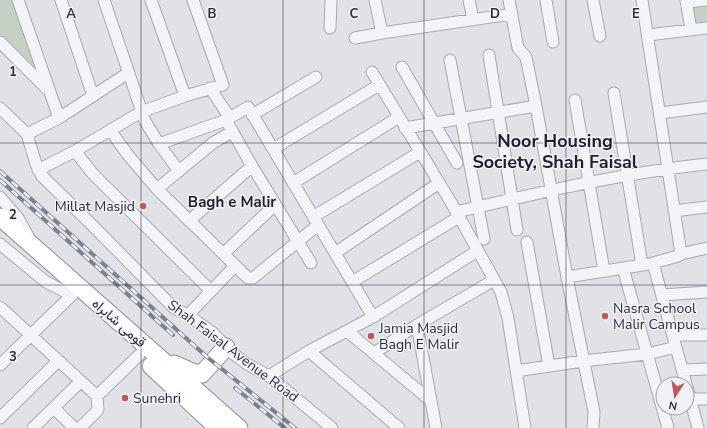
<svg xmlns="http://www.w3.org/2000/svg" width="707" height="428" font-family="'Nunito Sans',Vazirmatn,sans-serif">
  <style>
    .green { fill: #c4d1c3 }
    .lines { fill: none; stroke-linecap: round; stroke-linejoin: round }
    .minor-casing { stroke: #a7a8b1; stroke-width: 13 }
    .highway-casing { stroke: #8a8e9d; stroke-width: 19 }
    .minor { stroke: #f3f4f7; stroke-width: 11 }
    .highway { stroke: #fff; stroke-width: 17 }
    .rail-casing { stroke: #7c808f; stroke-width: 4 }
    .rail { stroke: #f0f1f5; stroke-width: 2.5; stroke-dasharray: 8; stroke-linecap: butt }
    .grid { fill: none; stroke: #2b2e3d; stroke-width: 1; stroke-opacity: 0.55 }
    .poi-dot { fill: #be5a55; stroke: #f0f1f5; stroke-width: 1.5 }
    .labels { text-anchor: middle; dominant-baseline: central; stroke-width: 3; stroke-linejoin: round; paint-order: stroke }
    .poi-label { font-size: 14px; fill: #2b2e3d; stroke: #f0f1f5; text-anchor: start }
    .street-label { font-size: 14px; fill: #2b2e3d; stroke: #f0f1f5 }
    .neighbourhood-label { font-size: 15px; font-weight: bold; fill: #1d202e; stroke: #f0f1f5 }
    .district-label { font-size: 18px; font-weight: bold; fill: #1d202e; stroke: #f0f1f5 }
    .grid-label { font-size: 13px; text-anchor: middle; font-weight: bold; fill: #2b2e3d; stroke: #f0f1f5; stroke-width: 3; stroke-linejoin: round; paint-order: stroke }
  </style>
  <rect width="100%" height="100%" fill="#e1e2e8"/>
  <path class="green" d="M0,0H16L38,71L35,73L0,36Z
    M707,1V26L692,28L688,3Z"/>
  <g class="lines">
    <defs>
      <path id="minor" d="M18,0L59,118
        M61,0L93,96
        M104,0L145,121L159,144L179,171
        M151,0L185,96
        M375,0L382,33L512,14
        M469,0L473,20
        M509,0L518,48L526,57L536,106L567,277L594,412L593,428
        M546,0L553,42
        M593,0L600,36
        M642,0L681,254L678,256L653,263L686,384
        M686,0L691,30
        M686,2L707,0
        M330,28L331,0
        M648,35L707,28
        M355,38L382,33
        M0,42L46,88
        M489,55L517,230
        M450,60L484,239
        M402,67L457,163
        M372,72L452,204L501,292L508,318L525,428
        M210,88L230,118
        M614,93L642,265
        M575,100L604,271
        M0,108L27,134L36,164L42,176L91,224L174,308L188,315L213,333L231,352L247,364L269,376L332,428
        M660,113L707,107
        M252,115L316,77
        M405,128L536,106
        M110,130L128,155L157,189L248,278H253L318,225
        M27,134L59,118L128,73
        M159,144L226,120
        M273,149L379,85
        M75,151L93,174L211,291
        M38,170L75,151L141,112L185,96L223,85L193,0
        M293,183L399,117
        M157,189L214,142L232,132
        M0,197L18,218L28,236
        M674,211L707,207
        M456,212C539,193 622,173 707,164
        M313,217L420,152
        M189,221L252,166
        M527,242L549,366
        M0,244L46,282L72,295L0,365
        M335,253L439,183
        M223,254L275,205
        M681,254L707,248
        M311,263L252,166L226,120L248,107L373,317
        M623,268L668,428
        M567,277L649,264
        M352,282L459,217
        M662,295L707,292
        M0,307L97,396L98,410L80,428
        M188,315L235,266
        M417,325L436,428
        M347,331L431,401
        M673,335H707
        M309,351L399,428
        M374,353L417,325L494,280
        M683,370L707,369
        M516,371L583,361L647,354L676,347
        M269,376L309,351L373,317L477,251
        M687,387L698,428
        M97,396L139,355
        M690,399H707
        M54,408L74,428
        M0,418L58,361
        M33,428L81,381"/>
      <path id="highway" d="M0,217L239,428
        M174,364L192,372L202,374L226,347
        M151,366L218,428"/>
    </defs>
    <use href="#minor" class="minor-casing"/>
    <use href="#highway" class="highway-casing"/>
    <use href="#minor" class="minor"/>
    <use href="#highway" class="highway"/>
    <defs>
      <path id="rail" d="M0,171L207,357L295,428
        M0,180L173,335
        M235,388L285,428"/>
    </defs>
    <use href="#rail" class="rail-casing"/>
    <use href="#rail" class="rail"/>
  </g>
  <path class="grid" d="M141,0V428M283,0V428M424,0V428M566,0V428M0,143H707M0,285H707"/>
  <g class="poi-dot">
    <circle cx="143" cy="206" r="4"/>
    <circle cx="605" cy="316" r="4"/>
    <circle cx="371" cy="336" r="4"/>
    <circle cx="125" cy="398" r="4"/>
  </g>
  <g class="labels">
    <g class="poi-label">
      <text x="135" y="206" text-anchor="end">Millat Masjid</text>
      <text x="613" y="308">Nasra School<tspan x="613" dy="16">Malir Campus</tspan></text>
      <text x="379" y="328">Jamia Masjid<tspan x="379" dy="16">Bagh E Malir</tspan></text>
      <text x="133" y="398">Sunehri</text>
    </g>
    <g class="street-label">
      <text transform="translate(119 323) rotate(41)">قومی شاہراہ</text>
      <text transform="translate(233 351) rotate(37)">Shah Faisal Avenue Road</text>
    </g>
    <g class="neighbourhood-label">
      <text x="232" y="202">Bagh e Malir</text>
    </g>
    <g class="district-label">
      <text x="555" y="141">Noor Housing<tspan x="555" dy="21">Society, Shah Faisal</tspan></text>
    </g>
  </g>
  <g class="grid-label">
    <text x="71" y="18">A</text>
    <text x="212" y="18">B</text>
    <text x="354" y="18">C</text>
    <text x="495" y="18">D</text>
    <text x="636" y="18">E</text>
    <text x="13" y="76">1</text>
    <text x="13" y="219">2</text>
    <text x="13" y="361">3</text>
  </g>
  <g transform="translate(675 396) rotate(192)"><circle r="19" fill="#f0f1f5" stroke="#a1a3ab"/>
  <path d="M0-3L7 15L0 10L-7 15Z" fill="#be5a55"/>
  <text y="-6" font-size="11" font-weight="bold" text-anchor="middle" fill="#2b2e3d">N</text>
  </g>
</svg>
